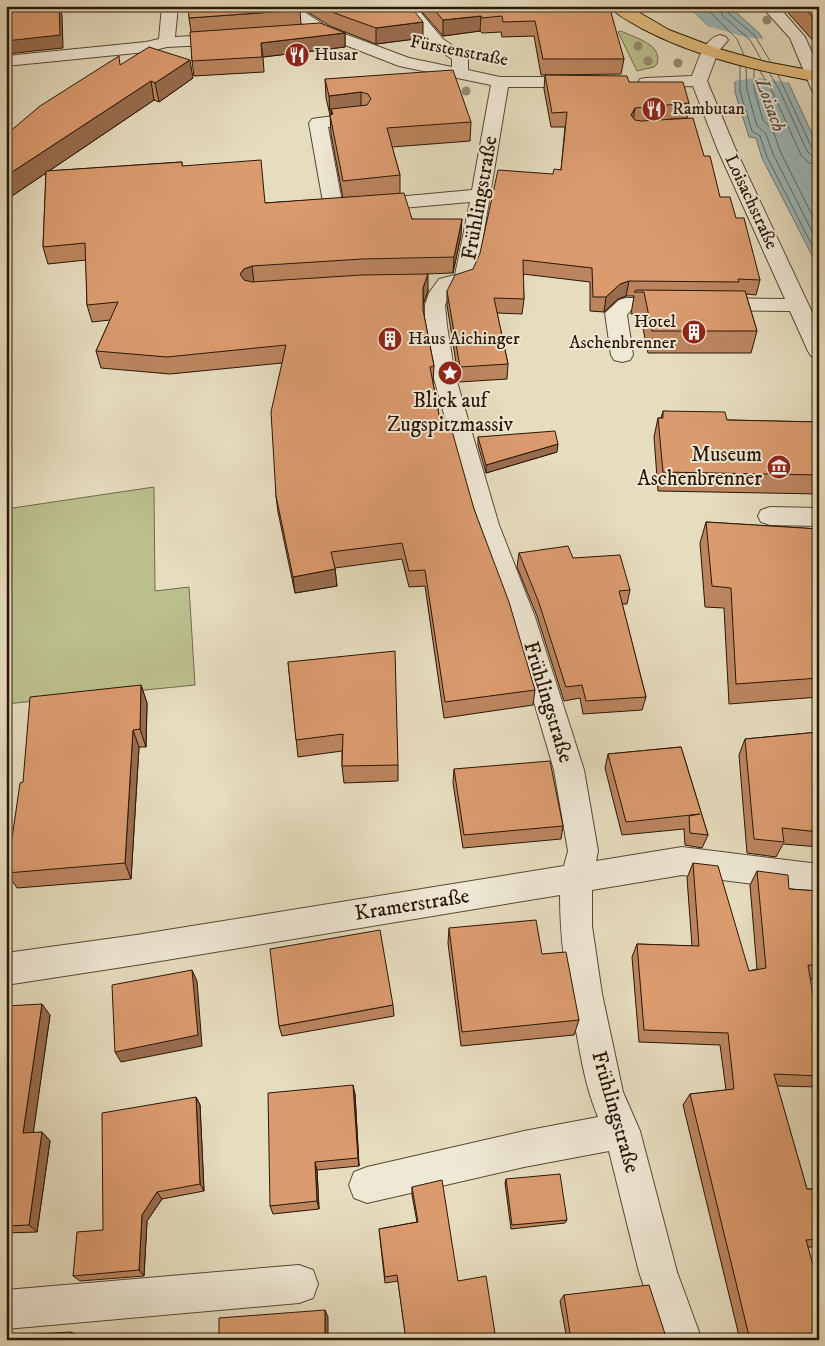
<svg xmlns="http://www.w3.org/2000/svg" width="825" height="1346" font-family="'IM FELL DW Pica',serif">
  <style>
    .green { fill: #bbbf8d; stroke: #726a49 }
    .water { fill: #9bb9bc; stroke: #6d7873 }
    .pier { fill: #e6dcbe }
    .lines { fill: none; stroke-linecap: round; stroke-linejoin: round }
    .shore { stroke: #626860; stroke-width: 1 }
    .minor-casing { stroke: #584833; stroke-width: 2 }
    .major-casing { stroke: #291605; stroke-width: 2 }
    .minor { fill: #efe8d5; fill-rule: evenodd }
    .major { fill: #e3be7f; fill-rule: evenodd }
    .tree { fill: #968b6f }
    .wall { fill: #bc855f; stroke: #291605 }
    .shaded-wall { fill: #996c4e; stroke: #291605 }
    .building { fill: #db9b6f; stroke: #291605 }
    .labels { text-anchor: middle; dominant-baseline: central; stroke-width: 4; stroke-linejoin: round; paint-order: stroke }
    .far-street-label { font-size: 18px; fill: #291605; stroke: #efe8d5 }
    .far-poi-label { font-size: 18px; fill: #291605; stroke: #efe8d5; text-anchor: start }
    .far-water-label { font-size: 19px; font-style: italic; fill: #514f45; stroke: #efe8d5 }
    .street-label { font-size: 21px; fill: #291605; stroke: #efe8d5 }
    .poi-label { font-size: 21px; fill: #291605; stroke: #efe8d5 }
  </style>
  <rect width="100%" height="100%" fill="#e6dcbe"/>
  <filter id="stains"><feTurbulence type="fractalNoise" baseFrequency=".004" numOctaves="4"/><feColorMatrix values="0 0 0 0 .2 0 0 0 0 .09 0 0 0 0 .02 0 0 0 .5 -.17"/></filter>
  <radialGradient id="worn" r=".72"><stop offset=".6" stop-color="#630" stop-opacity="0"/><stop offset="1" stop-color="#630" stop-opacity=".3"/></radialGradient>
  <path class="green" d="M621,31C635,38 663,44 657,64L654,67L637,71L618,32Z
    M154,487L155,591L189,587L195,685L6,704V509Z"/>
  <path class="water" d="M688,6H729L759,33L789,84L814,138L819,153V269L762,158L756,138L749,137L735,92V64L729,46Z"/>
  <path class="pier" d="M704,25L745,37L765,39L791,83L759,78L739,80L733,82V64L727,48Z"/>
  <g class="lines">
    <path class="shore" d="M704,6L737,39L744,55
      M720,6L722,15L750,40L761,59
      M726,6L727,12L755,36L770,61
      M740,66V91L752,131L760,136L767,157L819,259
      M746,68L747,90L757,126L766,134L773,154L819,245
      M754,70V89L763,120L773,130L780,151L819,229
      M760,71L773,93L801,155L809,163L819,165
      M770,74L779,89L807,151L812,156L819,157
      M778,75L812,148L819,151"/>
    <defs>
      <path id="minor" d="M162,6H178L175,37L227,34L233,36L235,39L233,42L227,44L167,47L146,52L6,66V56L146,42L159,39Z
        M276,6H295L329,28L409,58L452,67V59L431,45L399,6H415L443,39L466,55L468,58V70L500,77H581L587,78L589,82L587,86L581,87H508L478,267L471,283L453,288L445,305L447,326L455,375L499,525L535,617L584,770L598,851L596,861L682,847L819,864V892L682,875L592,890V926L602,994L623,1092L640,1131L677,1272L702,1340H662L639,1272L609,1151L524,1167L367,1203L354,1198L349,1185L354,1172L367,1167L524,1131L598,1117C587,1091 582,1064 577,1036C567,989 560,943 560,895L136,965L6,985V953L136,935L564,866L568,851L554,770L509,617L475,525L433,375L425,326V305L429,293L439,279L455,275L470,202L334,214L327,212L324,208L309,123L312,119L318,118L361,113L367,114L370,118L367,122L328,127L342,202L472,190L491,85L399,66L317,34Z
        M761,6H778L805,37L819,68V93L813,92L811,88L790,38Z
        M720,35L726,37L728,40L718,52L707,81L735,148L819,327V358L811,356L808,351L790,311L712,310L705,308L702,304L705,300L712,298L785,299L717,148L693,86L646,88L640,87L638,83L640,79L646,78L692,76C698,62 703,39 720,35Z
        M626,298H669L676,300L679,304L676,308L669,310H631L627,315L633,355L630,360L622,362L614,360L611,355L605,313L619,300Z
        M770,507L819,508V526L770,525L761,522L758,516L761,510Z
        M299,1265L313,1270L318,1284L313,1298L299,1303L6,1329V1290Z"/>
      <path id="major" d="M609,6H628L669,30L719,49L766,62L819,72V82C757,71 696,57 641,28C631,22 616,15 609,6Z"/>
    </defs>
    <use href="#minor" class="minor-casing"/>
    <use href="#major" class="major-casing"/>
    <use href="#minor" class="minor"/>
    <use href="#major" class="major"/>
  </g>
  <g class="tree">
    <circle cx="767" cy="20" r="4.5"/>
    <circle cx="638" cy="46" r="4.5"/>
    <circle cx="648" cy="61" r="4.5"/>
    <circle cx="678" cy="63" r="4.5"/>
    <circle cx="466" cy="91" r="4.5"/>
  </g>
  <path class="wall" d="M298,6H410L423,38L376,44L330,26Z
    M417,6H606L624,59L621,74L541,75L534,36L502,37L501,32L482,33L480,31L443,36Z
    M782,6H819V44L817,45Z
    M300,10L301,25L345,33V47L263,57L264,72L194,76L192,61L191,32L189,18Z
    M121,65L193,78L159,102L154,100L49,171L182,162V166L265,203L343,198L331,134L330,115L326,98L325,79L471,122L470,141L392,147L400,175V193L412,219L461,235L453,273L426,274L428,291L423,305V310L434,366L433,383L442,431L474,509L535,690L533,705L444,718L425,586L409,587L402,559L335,568L337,586L295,593L278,512L276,496L282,363L170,374L101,368L96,351L110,320L92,322L87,305L86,260L48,264L43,247L46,173L6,200L8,133Z
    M545,75L629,82L689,103L687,118L670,119L704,156L720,197L736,218L760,280L756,295L746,294L757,331L751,353H648L640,314H631L634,296H626L618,299L604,312L590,311V282L523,274L524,299L522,314L497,313L508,364L507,379L459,382L447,305V291L473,269L553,174L561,170L565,127H551L544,89Z
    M663,411L727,420L819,422V494L658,491L654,437L658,418H661Z
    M478,437L557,452L486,473L478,445Z
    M706,522L819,529V697L729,704L724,608L705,607L700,543Z
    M519,553L573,558L630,590L627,604H622L646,697L642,710L583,714L580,698L564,701L537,616L517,567Z
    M288,662L398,765V781L344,783L342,766V751L298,757Z
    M141,685L147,703L146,747H139L131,879L17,888L7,873L23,782Z
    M819,732V847L783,844L776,857L747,853L739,755L745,739Z
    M681,747L708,835L702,848L685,845L684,829L622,835L605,768L608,754Z
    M454,769L563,826L561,839L463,848L453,783Z
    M693,863L749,971L757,969L750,885L757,871L789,889L819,891V979H810L819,1076V1085L817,1087L777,1086L807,1189H819V1247H808L819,1340H740L683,1105L690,1094L726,1090L720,1045L639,1042L632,957L637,944L692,946L687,878Z
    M449,928L542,954L579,1020L574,1035L461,1046L448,943Z
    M393,1005L394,1016L282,1036L279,1026Z
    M6,1006L50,1015L33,1133L42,1132L50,1141L37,1232L6,1233Z
    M355,1094L359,1166L317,1170L319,1209L273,1214L270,1206Z
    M196,1097L200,1105L204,1191L162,1199L147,1221L144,1276L80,1281L73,1276L103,1230Z
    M506,1179L567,1220L565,1223L511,1229L505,1183Z
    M412,1187L458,1281L496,1340H406L398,1281L385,1283L379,1229L417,1222L412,1195Z
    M564,1295L667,1340H567L560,1301Z"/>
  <path class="shaded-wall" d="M59,6L62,15L63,48L6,54V41Z
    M481,16L480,31L443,36V20Z
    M423,22V38L376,44V28Z
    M345,33V47L263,57L261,43Z
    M190,60L193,78L159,102L155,83Z
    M151,81L154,100L6,200V176Z
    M361,92V111L331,109L332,115H330L329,96Z
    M635,108L633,122L631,115Z
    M462,219L461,235L453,273L454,257Z
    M252,266L254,283L246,285L240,274L244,269Z
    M428,274V291L423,305V288Z
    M629,281L626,296L618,299L604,312L606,297L620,284Z
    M558,444L557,452L486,473V465Z
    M335,569L337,586L295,593L293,577Z
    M141,685L147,703L146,747L140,729Z
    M133,730L139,747L131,879L125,863Z
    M192,970L197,981L202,1046L121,1062L115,1052Z
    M42,1004L50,1015L32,1142L23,1133Z
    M353,1085L355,1094L359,1166L358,1158Z
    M196,1097L200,1105L204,1191L200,1184Z
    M42,1132L50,1141L37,1232L29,1225Z
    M315,1162L317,1170L319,1209L317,1201Z
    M157,1192L162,1199L147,1221L144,1276L139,1270L142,1215Z
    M325,1310L328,1317V1340H325Z
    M71,1332L82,1339V1340H70Z"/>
  <path class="building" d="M6,6H59L60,35L6,41Z
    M188,6H295L300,10L189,18Z
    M322,6H410L423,22L376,28L329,11Z
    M431,6H606L610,9L624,59H543L535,21L503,22L502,16L482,18L481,16L443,20Z
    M802,6H819V24Z
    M320,23L345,33L261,43L262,57L192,61L190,32Z
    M149,47L190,60L155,83L151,81L6,176V133H8L40,106L119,56L120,65Z
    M453,70L471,122L387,128L400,175L343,181L330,115L333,114L331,109L367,105L371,99L368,94L361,92L329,96L325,79Z
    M545,75L627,76L629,82H683L689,103L635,108L631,115L635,120L641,121L693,118L704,156H710L720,197H730L736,218H744L760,280L738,279L739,282L629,281L620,284L606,297H593L592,268L523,260L524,299L494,298L508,364L460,367L447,291L455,275L473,269L480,253L498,170L553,174L554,169L561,170L567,112L552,113Z
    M261,160L265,203L404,193L412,219H462L454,257L362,259L252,266L244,269L240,274L244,280L252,282L362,275L428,274L423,288V310L434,366L430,367L442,431H452L474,509L509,602L535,690L445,702L425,570L409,571L402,543L331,552L335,569L293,577L276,496L271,412L286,345L167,357L96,351L118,302L87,305L85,243L43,247L46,171L182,162V166Z
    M636,290L745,291L757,331H652L644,292H634Z
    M663,411L725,412L727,420L819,422V475L663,472L658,418H663Z
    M555,431L558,444L486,465L478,437Z
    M706,522L819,529V678L736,684L731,588L712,586Z
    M568,546L573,558L620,555L630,590L619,591L646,697L586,701L582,685L566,687L539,603L519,553Z
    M395,651L398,765L342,766L343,734L296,740L288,662Z
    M141,685L140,729L133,730L125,863L7,873L20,783L23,782L30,697Z
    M819,732V832L782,828L784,842L754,839L745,739Z
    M681,747L708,835L690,833L689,816L700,814L626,822L608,754Z
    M550,761L563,826L464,835L454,769Z
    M693,863L718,866L749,971L766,968L757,871L788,875L789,889L819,891V966L808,965L819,1031V1076L774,1074L807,1189H819V1239L806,1240L819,1286V1340H750L690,1094L734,1089L728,1033L644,1030L637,944L699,946Z
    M536,920L542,954L566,952L579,1020L462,1032L449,928Z
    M380,930L393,1005L279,1026L270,949Z
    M192,970L198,1035L115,1052L112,985Z
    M42,1004L23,1133L42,1132L29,1225L6,1226V1006Z
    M353,1085L358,1158L315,1162L317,1201L270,1206L268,1093Z
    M196,1097L200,1184L157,1192L142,1215L139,1270L73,1276L77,1232L103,1230L102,1113Z
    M560,1174L567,1220L512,1225L506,1179Z
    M442,1180L458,1281L486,1276L496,1340H406L397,1275L385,1277L379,1229L418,1222L412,1187Z
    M649,1285L667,1340H571L564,1295Z
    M325,1310V1340H219V1318Z
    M71,1332L70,1340H6V1336Z"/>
  <defs>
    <symbol id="restaurant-disc" viewBox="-11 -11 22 22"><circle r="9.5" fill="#8f2418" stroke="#efe8d5"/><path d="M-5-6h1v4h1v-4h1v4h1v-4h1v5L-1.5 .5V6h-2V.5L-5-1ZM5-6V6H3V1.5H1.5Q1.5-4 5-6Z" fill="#fff"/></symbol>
    <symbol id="building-disc" viewBox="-11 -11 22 22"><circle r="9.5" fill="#8f2418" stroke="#efe8d5"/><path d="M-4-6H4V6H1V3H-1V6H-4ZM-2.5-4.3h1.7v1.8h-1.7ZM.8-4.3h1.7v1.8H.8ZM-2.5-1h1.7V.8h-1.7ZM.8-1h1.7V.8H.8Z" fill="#fff"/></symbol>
    <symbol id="sight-disc" viewBox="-11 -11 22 22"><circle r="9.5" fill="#8f2418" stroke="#efe8d5"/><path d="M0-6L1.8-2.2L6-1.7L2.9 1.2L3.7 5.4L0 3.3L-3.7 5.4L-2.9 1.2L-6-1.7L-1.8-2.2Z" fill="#fff"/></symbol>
    <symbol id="museum-disc" viewBox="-11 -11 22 22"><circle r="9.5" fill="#8f2418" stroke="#efe8d5"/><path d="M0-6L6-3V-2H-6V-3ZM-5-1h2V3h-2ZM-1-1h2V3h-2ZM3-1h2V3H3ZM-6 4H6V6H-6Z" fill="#fff"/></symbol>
  </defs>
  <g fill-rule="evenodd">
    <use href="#restaurant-disc" x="283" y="41" width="28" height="28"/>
    <use href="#restaurant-disc" x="640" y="95" width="28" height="28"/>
    <use href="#building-disc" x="680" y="318" width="28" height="28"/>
    <use href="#building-disc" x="376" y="325" width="28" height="28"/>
    <use href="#sight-disc" x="436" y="359" width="28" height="28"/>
    <use href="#museum-disc" x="765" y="453" width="28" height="28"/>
  </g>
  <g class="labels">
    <g class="far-street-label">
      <text transform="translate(459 51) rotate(11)">Fürstenstraße</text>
      <text transform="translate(751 202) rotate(65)">Loisachstraße</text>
    </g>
    <g class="far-poi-label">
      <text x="314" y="55">Husar</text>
      <text x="672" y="109">Rambutan</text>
      <text x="676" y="322" text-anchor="end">Hotel<tspan x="676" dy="21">Aschenbrenner</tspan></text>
      <text x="408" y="339">Haus Aichinger</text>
    </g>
    <g class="far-water-label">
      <text transform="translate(770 105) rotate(70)">Loisach</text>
    </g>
    <g class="street-label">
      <text transform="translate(480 198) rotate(-80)">Frühlingstraße</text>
      <text transform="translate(548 702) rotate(73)">Frühlingstraße</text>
      <text transform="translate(412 905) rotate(-9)">Kramerstraße</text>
      <text transform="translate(615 1112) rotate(74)">Frühlingstraße</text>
    </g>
    <g class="poi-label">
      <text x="450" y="401">Blick auf<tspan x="450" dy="24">Zugspitzmassiv</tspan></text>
      <text x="762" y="455" text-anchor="end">Museum<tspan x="762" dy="24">Aschenbrenner</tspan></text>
    </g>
  </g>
  <rect width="825" height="1346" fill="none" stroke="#e6dcbe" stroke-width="25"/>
  <rect x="8" y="8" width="810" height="1331" fill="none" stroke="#291605" stroke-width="2.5"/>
  <rect x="12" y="12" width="800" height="1321" fill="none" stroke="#291605"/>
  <rect width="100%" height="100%" filter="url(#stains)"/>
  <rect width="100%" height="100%" fill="url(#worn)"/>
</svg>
